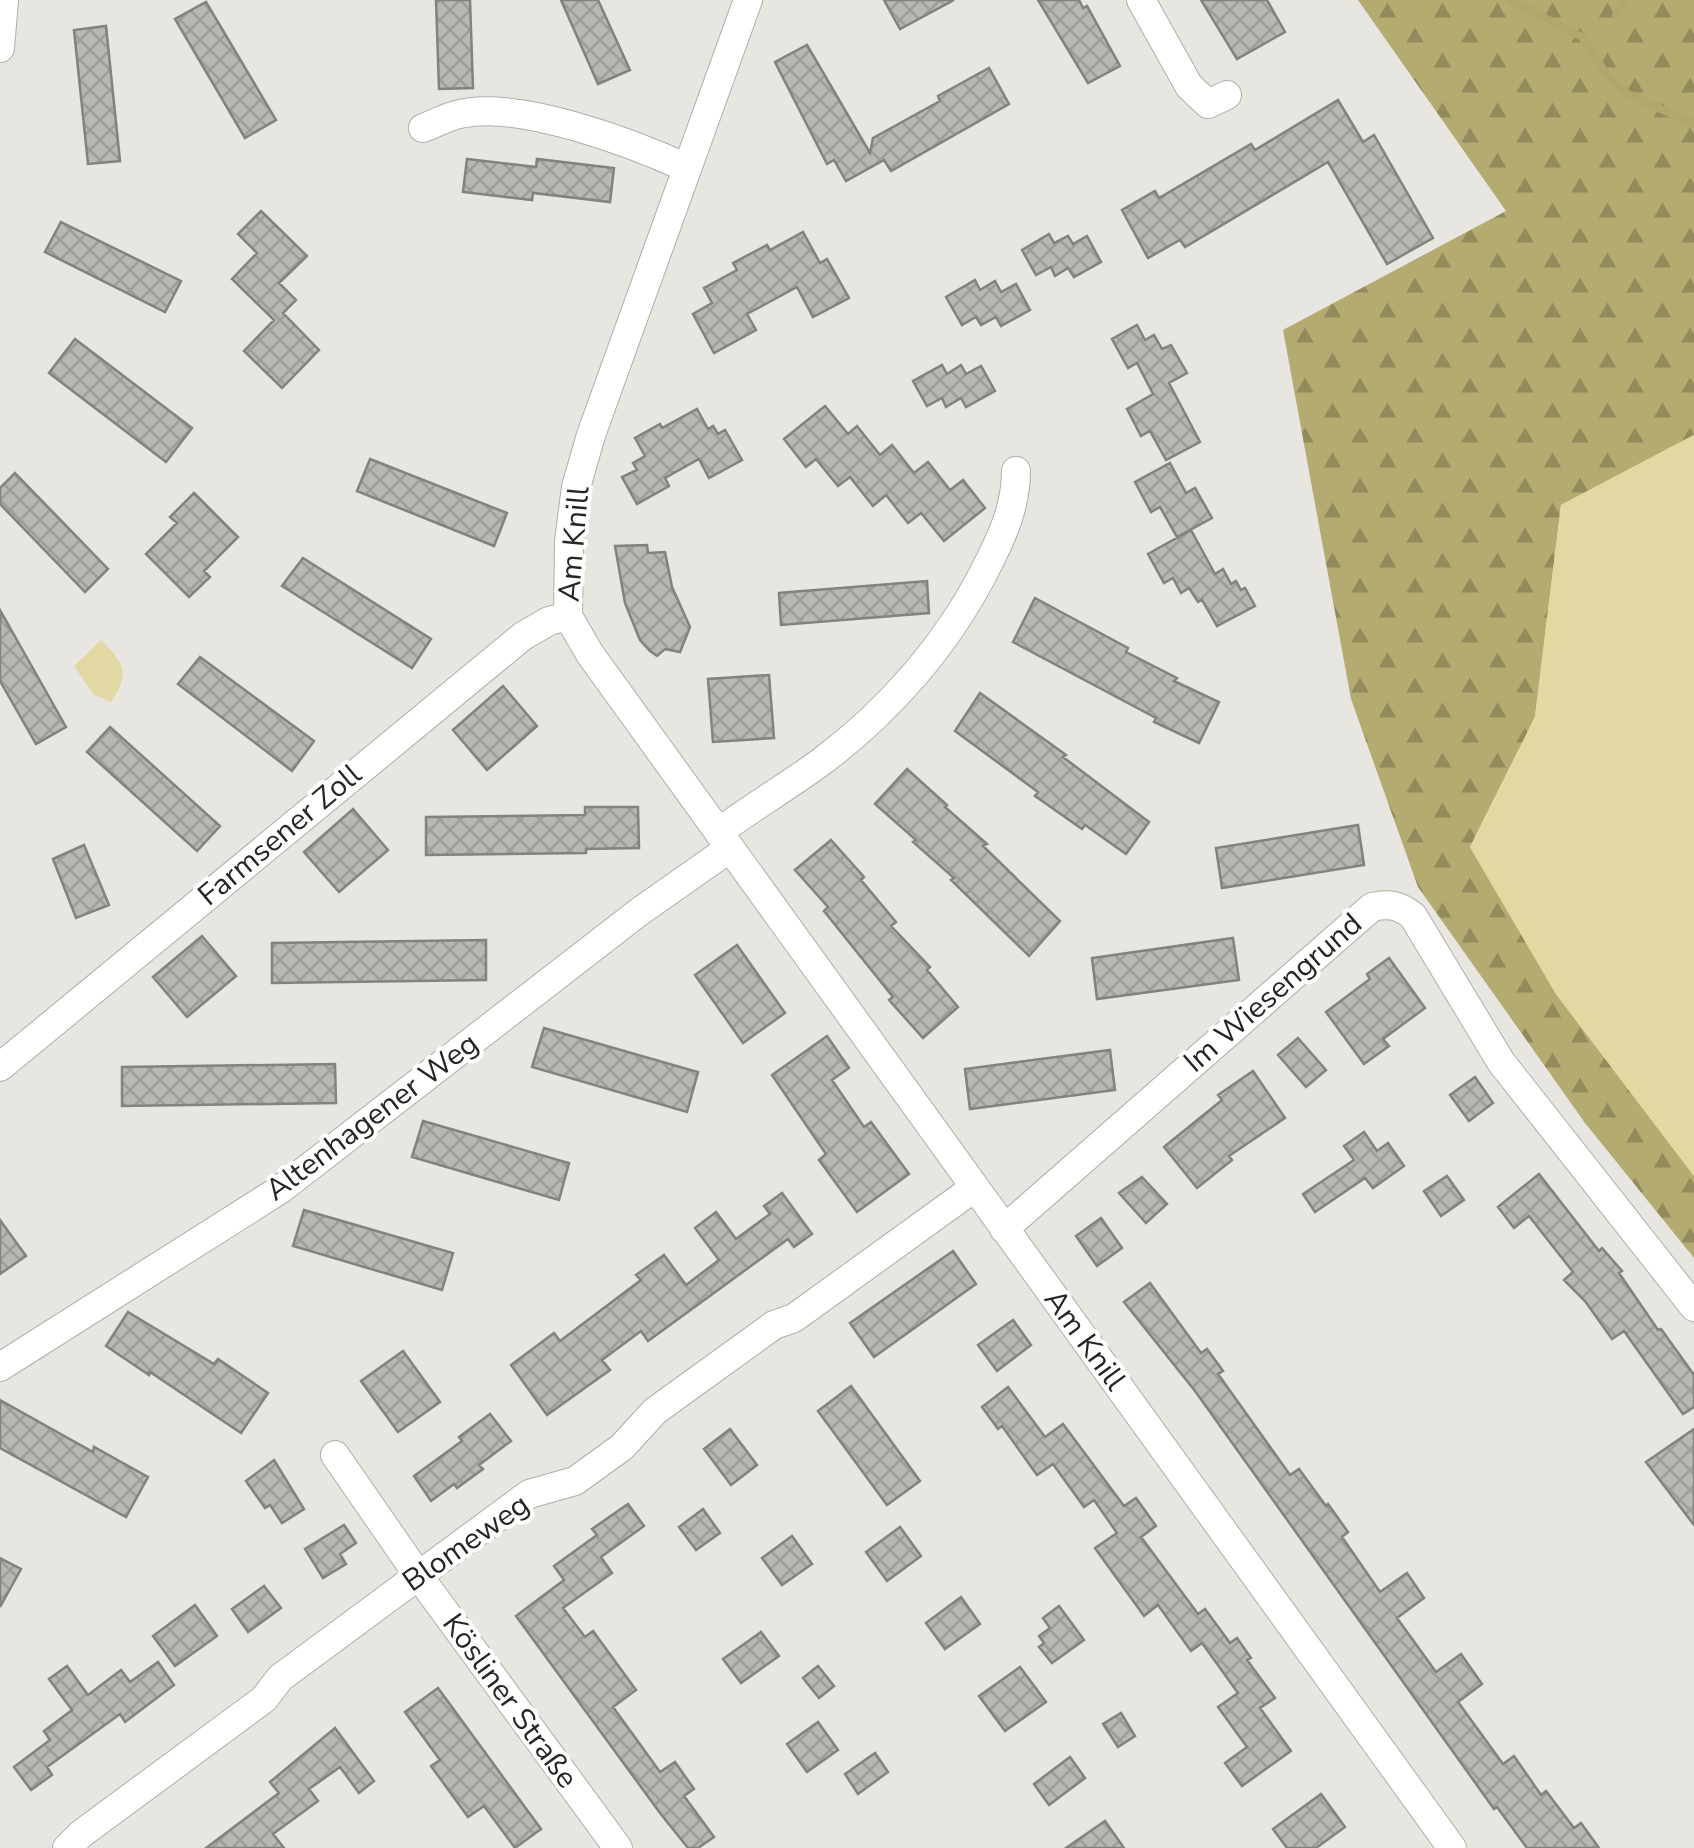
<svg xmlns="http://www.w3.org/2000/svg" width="1694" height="1848" font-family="'Nunito Sans',sans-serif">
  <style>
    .forest { fill: url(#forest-firs) }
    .green { fill: #e1d9a1 }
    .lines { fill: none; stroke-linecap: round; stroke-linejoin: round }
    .stream { stroke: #b0a76d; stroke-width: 8 }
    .building { fill: url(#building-cross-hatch); stroke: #83827d; stroke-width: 2.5 }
    .minor-casing { stroke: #afaea9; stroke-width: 30 }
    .minor { stroke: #fff; stroke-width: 28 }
    .labels { text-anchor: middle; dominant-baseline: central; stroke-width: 8; stroke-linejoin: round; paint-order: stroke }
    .street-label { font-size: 30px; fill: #252523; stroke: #fff }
  </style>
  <defs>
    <pattern id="forest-firs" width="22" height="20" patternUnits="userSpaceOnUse" patternTransform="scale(2.5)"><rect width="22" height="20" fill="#b4ab71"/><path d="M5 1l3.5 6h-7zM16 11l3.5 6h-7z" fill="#928b5c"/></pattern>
    <pattern id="building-cross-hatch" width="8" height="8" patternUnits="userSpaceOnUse" patternTransform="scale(2.5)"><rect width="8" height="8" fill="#b8b7b2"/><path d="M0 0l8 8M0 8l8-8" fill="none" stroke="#9e9d99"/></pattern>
  </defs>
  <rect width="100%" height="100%" fill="#e7e6e0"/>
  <path class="forest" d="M1358,0H1694V435L1561,505L1535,717L1470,847L1556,994L1694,1176V1258L1585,1123L1418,887L1351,699L1283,330L1506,211Z"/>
  <path class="green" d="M1694,435V1176L1556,994L1470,847L1535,717L1561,505Z
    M101,640C125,664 130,673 111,702L94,695L74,666Z"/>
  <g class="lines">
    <path class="stream" d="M1510,0L1582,37L1605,72L1626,93L1694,124
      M1616,15L1624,0"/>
  </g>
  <path class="building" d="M436,0H470L473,88L439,89Z
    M561,0H598L630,70L598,84Z
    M884,0H954L900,29Z
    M1038,0H1079L1083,8L1087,6L1120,66L1088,83Z
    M1201,0H1267L1285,32L1237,59Z
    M206,2L276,120L245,138L175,19Z
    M106,26L120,161L88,164L74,30Z
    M807,45L870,153L873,138L940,101L938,96L989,68L1009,104L891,171L884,160L846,181L834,160L827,164L775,62Z
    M1338,100L1363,142L1374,135L1433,238L1387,264L1328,162L1185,247L1180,240L1148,258L1122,210L1155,191L1159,198L1251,144L1255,150Z
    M467,159L536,167L537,159L614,168L610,202L533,193L532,200L463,192Z
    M261,211L307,256L279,283L296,300L283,313L319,350L282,388L244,351L274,320L232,279L257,253L238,234Z
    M61,222L181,281L165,312L45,252Z
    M803,232L820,263L827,259L849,298L813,317L797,287L747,314L756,330L714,353L693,314L712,303L704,288L737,270L733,263L767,245L770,250Z
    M1049,234L1054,243L1068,236L1073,244L1087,236L1101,262L1074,277L1068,268L1055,276L1051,267L1036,275L1022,250Z
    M975,280L980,290L995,281L1001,292L1016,284L1030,310L1001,326L996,317L981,325L976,317L962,325L946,297Z
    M1137,325L1145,340L1154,335L1162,349L1171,345L1187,373L1169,383L1200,442L1166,460L1150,431L1141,436L1127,409L1153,394L1137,363L1128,368L1112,339Z
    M75,339L192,428L166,462L49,373Z
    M942,365L947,374L961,365L966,374L981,366L995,391L966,407L961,398L946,407L942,398L927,406L913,381Z
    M825,406L848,434L857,426L880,455L892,445L914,473L928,462L950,490L963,480L985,508L944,541L921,513L908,523L886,495L873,506L850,477L838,486L816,459L806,467L784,439Z
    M697,409L708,429L713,426L718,434L725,430L742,460L709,478L699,459L665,478L669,486L637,504L622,477L637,470L633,463L645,456L635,438L660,424L662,428Z
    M370,459L507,513L494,546L357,491Z
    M1170,463L1186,493L1195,488L1212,518L1177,537L1160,507L1151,512L1135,482Z
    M15,473L108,569L85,592L0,504V488Z
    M194,493L238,537L204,571L210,577L189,597L146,554L177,523L170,517Z
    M1191,530L1215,574L1223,569L1231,584L1236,581L1241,590L1245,588L1255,606L1217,626L1202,600L1198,602L1189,588L1181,593L1173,578L1164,583L1148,554Z
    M647,545L648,553L665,552L672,587L690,627L680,652L665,649L657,656L650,651L640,640L625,603L615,546Z
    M303,558L431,639L412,668L282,586Z
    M927,581L929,613L781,625L779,593Z
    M1035,598L1128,648L1126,652L1177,678L1174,681L1219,702L1199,743L1154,722L1156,718L1013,642Z
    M0,610L66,727L36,744L0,681Z
    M200,657L314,741L292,771L178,684Z
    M769,675L774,738L713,742L708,679Z
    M503,686L537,726L487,770L453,730Z
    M980,693L1066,755L1063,757L1149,822L1126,854L1085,825L1082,829L1035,796L1038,792L955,731Z
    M110,727L220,826L197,851L87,752Z
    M907,769L947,805L945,807L987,844L983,846L1060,921L1029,956L951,880L954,878L913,842L916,840L875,804Z
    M585,807H638L639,848L586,849V853L426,855V817L585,815Z
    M353,809L388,850L339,892L304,852Z
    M1358,825L1364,865L1222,888L1216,848Z
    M831,840L864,877L861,880L896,922L891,926L930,967L927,970L958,1007L923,1038L889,1000L893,997L824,911L828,907L795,870Z
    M84,845L109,905L76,918L53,859Z
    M202,936L236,976L187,1017L153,977Z
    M1233,938L1239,980L1097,999L1092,958Z
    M486,940V980L272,983V943Z
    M737,945L785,1013L743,1043L695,975Z
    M1389,958L1425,1008L1383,1039L1389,1046L1364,1064L1326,1012L1370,979L1367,974Z
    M544,1028L698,1072L687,1112L532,1067Z
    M827,1036L849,1068L832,1080L864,1127L871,1122L909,1174L857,1212L819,1160L826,1154L772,1075Z
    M1298,1038L1326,1070L1306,1087L1278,1055Z
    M1110,1050L1115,1090L970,1109L965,1069Z
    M335,1064L336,1103L122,1106V1067Z
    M1253,1071L1285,1118L1229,1156L1232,1160L1197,1188L1164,1147L1222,1100L1218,1095Z
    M1475,1077L1493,1103L1469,1121L1450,1095Z
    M423,1121L569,1163L559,1200L412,1157Z
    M1364,1132L1377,1151L1388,1143L1404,1166L1373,1188L1365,1178L1315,1212L1303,1194L1354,1160L1344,1146Z
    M1539,1174L1599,1251L1602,1248L1622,1271L1619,1273L1658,1330L1661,1329L1694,1375V1407L1683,1414L1624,1331L1612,1339L1585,1301L1564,1280L1573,1272L1529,1216L1514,1228L1498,1207Z
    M1447,1176L1464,1200L1441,1216L1424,1191Z
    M1142,1177L1167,1204L1146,1223L1119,1193Z
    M782,1193L812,1234L794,1247L788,1239L648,1341L641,1331L602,1360L610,1370L547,1415L511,1365L554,1333L560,1341L641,1280L636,1275L664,1255L686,1285L719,1260L695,1228L716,1212L736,1239L770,1214L764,1206Z
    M304,1210L453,1253L442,1290L293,1246Z
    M1101,1218L1122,1248L1097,1266L1076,1236Z
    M0,1220L26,1256L0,1274Z
    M953,1251L976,1284L874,1357L850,1323Z
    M1150,1283L1201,1353L1207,1349L1223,1371L1218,1374L1290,1475L1299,1469L1326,1506L1328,1504L1348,1532L1342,1537L1380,1592L1407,1573L1424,1598L1397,1618L1436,1672L1461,1654L1482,1684L1458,1702L1503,1764L1514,1756L1541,1795L1546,1791L1574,1828L1581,1823L1599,1848H1527L1497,1807L1494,1809L1195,1391L1124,1302Z
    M128,1312L214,1364L218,1359L268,1393L241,1433L150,1372L149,1375L106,1346Z
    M1013,1320L1031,1345L997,1371L978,1345Z
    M403,1351L440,1402L398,1432L361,1381Z
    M851,1386L920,1481L887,1505L818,1411Z
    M1008,1387L1045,1437L1063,1424L1124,1506L1136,1498L1156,1526L1141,1537L1198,1614L1205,1609L1230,1643L1237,1638L1251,1658L1247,1660L1275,1698L1260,1708L1291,1751L1242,1786L1225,1763L1247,1747L1218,1707L1238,1693L1202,1643L1191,1651L1158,1605L1144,1616L1095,1548L1117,1533L1094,1500L1084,1507L1053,1464L1037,1475L1002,1426L998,1429L982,1407Z
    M0,1400L93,1452L94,1447L148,1477L126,1517L0,1448Z
    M490,1414L511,1441L479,1465L483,1469L457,1488L454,1484L431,1501L414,1476L462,1441L459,1437Z
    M730,1429L757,1465L731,1485L704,1449Z
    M1694,1429V1525L1646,1462Z
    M274,1460L304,1509L282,1523L270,1505L265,1508L246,1481Z
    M628,1504L644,1526L601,1557L612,1573L563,1608L585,1637L593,1631L636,1690L613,1707L660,1772L675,1762L694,1789L684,1796L714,1837L698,1848H688L660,1813L516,1616L564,1580L554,1566L597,1535L592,1529Z
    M703,1509L720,1533L696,1550L679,1527Z
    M344,1525L356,1543L340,1554L346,1564L323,1578L305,1549Z
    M900,1527L921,1556L887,1581L866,1552Z
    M792,1536L812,1564L782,1585L762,1558Z
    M0,1558L21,1569L0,1607Z
    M264,1586L281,1608L248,1632L232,1609Z
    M961,1597L980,1624L945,1649L926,1623Z
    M195,1605L217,1636L175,1666L153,1636Z
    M1059,1606L1084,1640L1052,1663L1039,1647L1044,1643L1039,1636L1050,1628L1043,1618Z
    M761,1632L779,1656L741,1683L723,1659Z
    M158,1662L174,1685L125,1722L120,1714L47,1767L52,1775L31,1790L14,1767L50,1740L44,1731L72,1710L49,1679L67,1666L88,1695L121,1670L130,1682Z
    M818,1666L834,1686L819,1698L803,1678Z
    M1020,1667L1046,1702L1005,1731L979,1696Z
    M438,1688L541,1829L515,1848L484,1806L468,1817L431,1766L440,1760L405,1712Z
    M1121,1713L1135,1736L1118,1747L1103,1724Z
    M818,1722L838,1750L807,1772L787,1744Z
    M335,1728L374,1781L359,1793L340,1767L309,1789L318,1801L273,1834L284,1848H206L279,1793L270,1782Z
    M875,1753L888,1772L858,1794L845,1774Z
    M1070,1757L1085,1778L1049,1805L1034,1784Z
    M1321,1794L1345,1827L1316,1848H1287L1273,1829Z
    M1105,1821L1124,1848H1066Z"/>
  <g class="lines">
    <defs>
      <path id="minor" d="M748,0L591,435L576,487L569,541L568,616L590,654L1452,1848
        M1141,0L1189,86L1208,104L1227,95
        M0,48L4,0
        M423,128C435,124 448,116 460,114C519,100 632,143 687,168
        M720,831C753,807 788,786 821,762C888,712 946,646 984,572C1001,539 1016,508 1016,471
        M0,1067L523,636L549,621L568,616
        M1004,1229L1372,907C1389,903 1399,905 1413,916L1501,1062L1694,1307
        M0,1367L281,1189L639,912L730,848
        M335,1455L418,1575L618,1848
        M67,1848L81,1834L264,1699L280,1678L529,1494L575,1481L622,1447L655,1411L774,1325L794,1318L974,1188"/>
    </defs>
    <use href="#minor" class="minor-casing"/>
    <use href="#minor" class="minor"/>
  </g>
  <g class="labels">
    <g class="street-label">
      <text transform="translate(574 544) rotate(-85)">Am Knill</text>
      <text transform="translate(280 835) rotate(-40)">Farmsener Zoll</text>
      <text transform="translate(1273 993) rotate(-41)">Im Wiesengrund</text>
      <text transform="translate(372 1117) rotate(-37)">Altenhagener Weg</text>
      <text transform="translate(1085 1340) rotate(54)">Am Knill</text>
      <text transform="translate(466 1543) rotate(-35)">Blomeweg</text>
      <text transform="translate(510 1701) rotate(54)">Kösliner Straße</text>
    </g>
  </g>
</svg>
